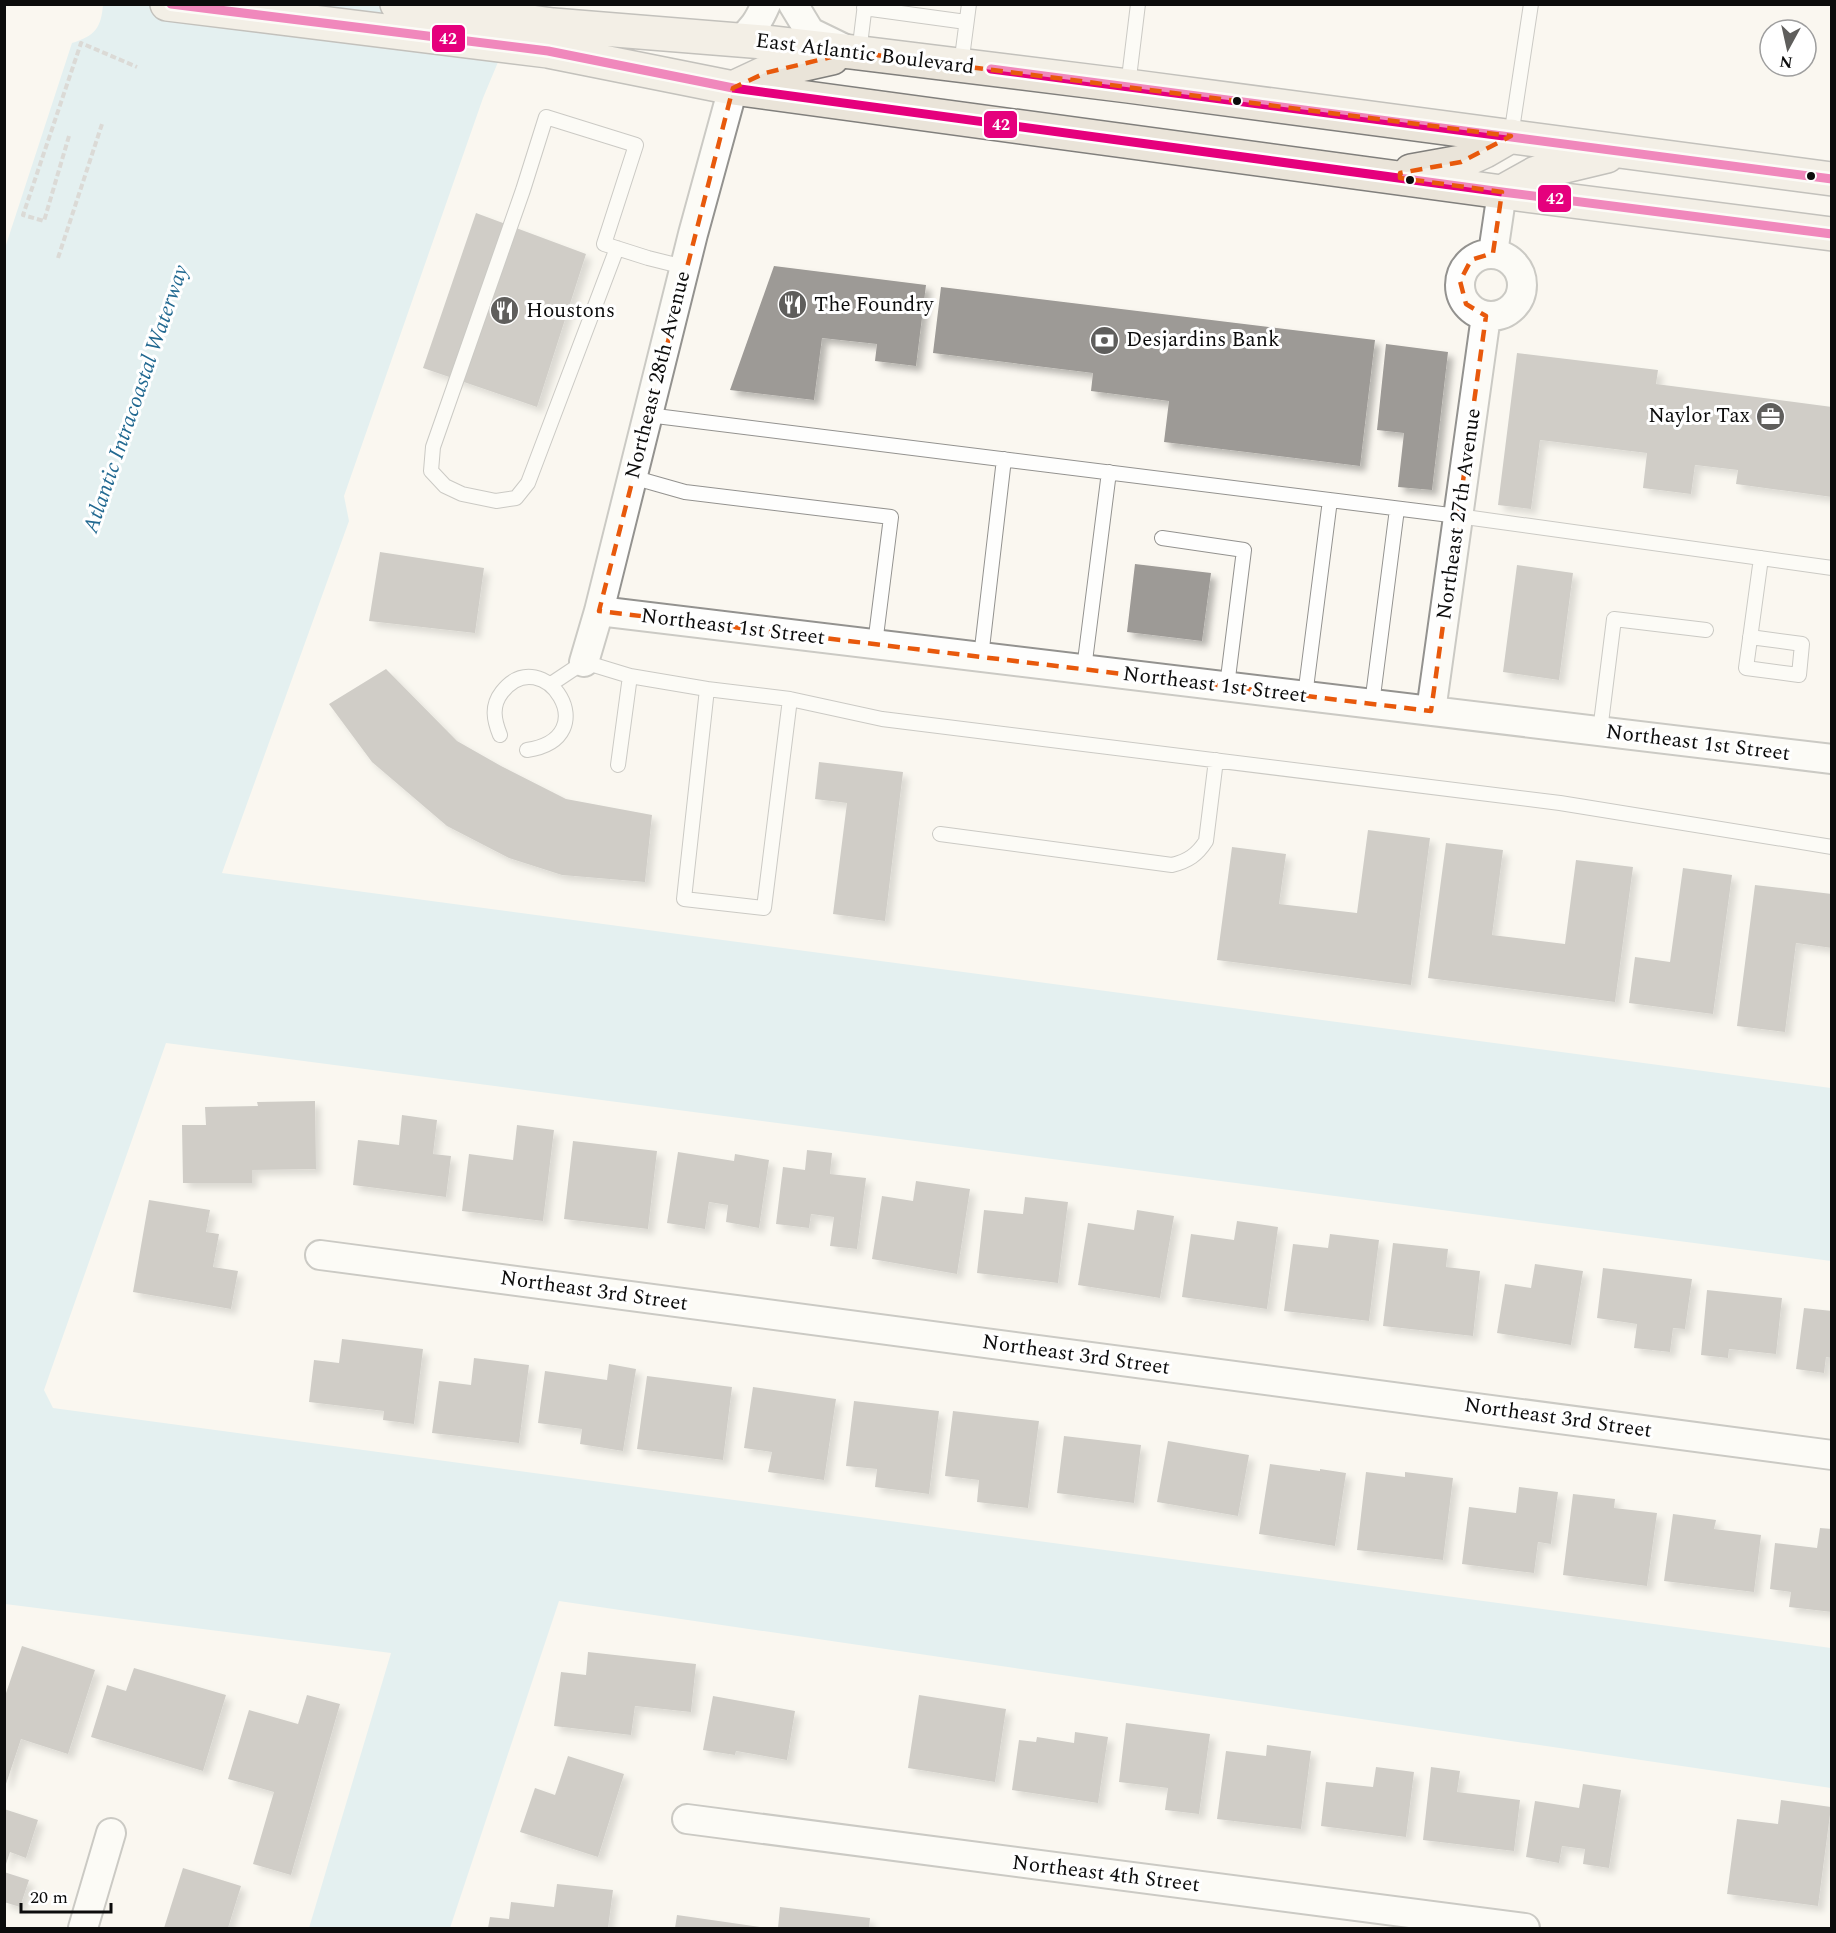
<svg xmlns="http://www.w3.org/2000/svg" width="1836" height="1933" font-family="Spectral,serif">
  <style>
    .water { fill: #cbe6f0 }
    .building { fill: #9d9a96; filter: url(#shadow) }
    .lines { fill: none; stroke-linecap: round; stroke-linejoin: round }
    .lane-casing { stroke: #93928f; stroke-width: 16 }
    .street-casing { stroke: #93928f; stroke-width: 32 }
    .primary-casing { stroke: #807f7c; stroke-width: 36 }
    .path { stroke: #b7b6b5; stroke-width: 4; stroke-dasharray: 6 3; stroke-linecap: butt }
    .lane { stroke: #fefefd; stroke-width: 14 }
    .street { stroke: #fefefd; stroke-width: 28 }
    .primary { stroke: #eae4d9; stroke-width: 33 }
    .bus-1-casing { stroke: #fff; stroke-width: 14 }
    .bus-1 { stroke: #e5007d; stroke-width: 9 }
    .marked { fill: none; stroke: #e8590c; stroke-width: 4.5; stroke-dasharray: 12 8; stroke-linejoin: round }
    .bus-dot { fill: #0c0c0c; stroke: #fff; stroke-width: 2 }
    .labels { text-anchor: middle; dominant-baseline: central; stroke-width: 6; stroke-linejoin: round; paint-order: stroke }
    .street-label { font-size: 21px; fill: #0c0c0c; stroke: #fff }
    .poi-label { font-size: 21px; fill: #0c0c0c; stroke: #fff; text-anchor: start }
    .water-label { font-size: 22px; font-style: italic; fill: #226991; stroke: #fff }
    .line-badge { stroke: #fff; stroke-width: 2 }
    .badge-label { font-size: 16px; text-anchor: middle; font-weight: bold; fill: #fff }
  </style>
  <defs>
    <filter id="shadow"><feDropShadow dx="5.5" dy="5.5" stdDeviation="3" flood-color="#0004"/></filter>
  </defs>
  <rect width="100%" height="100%" fill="#faf7f0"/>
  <path class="water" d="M103,5H522L483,98L344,496L349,521L222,873L1831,1088V1261L166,1043L44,1390L53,1408L1831,1648V1788L559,1601L450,1928H309L391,1653L5,1604V248L72,43C95,36 101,28 103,5Z"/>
  <path class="building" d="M476,213L586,254L537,407L423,368Z
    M774,266L926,285L916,366L875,361L877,344L822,338L814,400L730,390Z
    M941,287L1375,340L1360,466L1164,442L1169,401L1091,391L1093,373L933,353Z
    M1386,344L1448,352L1432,490L1398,487L1404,433L1377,430Z
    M1517,353L1658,370L1656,384L1832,407V497L1736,484L1738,470L1695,465L1691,494L1643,488L1647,453L1540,440L1531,509L1498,505Z
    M380,552L484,568L475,633L369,621Z
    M1135,564L1211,573L1202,641L1127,632Z
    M1517,565L1573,573L1559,680L1503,672Z
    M386,669L457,741L501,766L566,799L652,815L645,882L562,875L509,858L447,826L372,762L329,704Z
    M819,762L903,772L885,921L833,914L847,803L815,799Z
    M1368,830L1430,838L1411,985L1217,960L1232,847L1286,854L1279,904L1357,913Z
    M1446,843L1503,850L1492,935L1565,944L1576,860L1633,867L1615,1002L1428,978Z
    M1683,868L1732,875L1713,1014L1629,1003L1635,957L1670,962Z
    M1755,885L1832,894V948L1796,943L1785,1032L1737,1026Z
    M315,1101L316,1169L252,1170V1183H183L182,1125H206L205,1107L258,1106L257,1102Z
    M402,1115L437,1120L433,1154L451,1156L446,1197L353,1185L358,1140L399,1145Z
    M517,1125L554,1130L543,1221L462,1211L469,1154L513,1160Z
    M573,1141L657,1151L648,1229L564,1219Z
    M807,1150L832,1153L830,1174L866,1178L857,1249L830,1246L834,1217L811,1214L809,1228L776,1224L783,1167L805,1170Z
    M678,1152L734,1161L735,1154L769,1160L759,1228L726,1222L728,1205L709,1202L705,1229L667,1223Z
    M916,1181L970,1189L957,1274L872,1259L882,1196L913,1201Z
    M1025,1197L1068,1202L1058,1283L977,1273L984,1210L1023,1214Z
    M149,1200L210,1210L206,1232L219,1234L213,1267L238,1271L231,1309L133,1292Z
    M1137,1210L1174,1216L1160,1298L1078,1285L1088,1223L1134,1230Z
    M1237,1221L1278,1227L1267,1309L1182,1297L1191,1234L1234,1240Z
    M1330,1234L1379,1240L1369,1321L1284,1311L1293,1244L1328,1248Z
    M1393,1243L1448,1249L1446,1267L1480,1271L1473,1336L1383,1326Z
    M1535,1264L1583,1271L1571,1345L1497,1333L1505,1284L1531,1288Z
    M1603,1268L1692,1279L1685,1329L1673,1328L1670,1352L1634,1348L1637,1324L1597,1318Z
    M1707,1290L1782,1298L1776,1354L1729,1349L1728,1358L1701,1355Z
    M1804,1308L1832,1311V1358L1826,1357L1824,1373L1796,1369Z
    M342,1339L423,1349L414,1424L383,1420L384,1411L309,1402L314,1360L339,1363Z
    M474,1358L529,1365L519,1443L432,1433L439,1381L471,1385Z
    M609,1364L636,1369L623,1451L580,1444L582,1429L538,1423L545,1371L607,1380Z
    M647,1376L732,1387L723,1460L637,1449Z
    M753,1387L836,1399L824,1480L768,1472L772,1452L744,1448Z
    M854,1401L939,1411L929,1494L875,1487L877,1469L846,1466Z
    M953,1411L1039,1421L1028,1508L977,1502L979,1480L945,1476Z
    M1064,1436L1141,1445L1134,1503L1057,1493Z
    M1168,1441L1249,1455L1238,1516L1157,1502Z
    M1270,1464L1320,1471V1469L1346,1473L1335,1546L1259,1534Z
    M1366,1472L1405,1477V1472L1453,1478L1443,1560L1357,1550Z
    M1519,1487L1558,1492L1551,1544L1538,1542L1534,1573L1462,1564L1469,1507L1516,1513Z
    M1573,1494L1615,1499L1614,1508L1657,1513L1647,1586L1563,1575Z
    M1673,1514L1716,1520L1714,1529L1761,1535L1754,1592L1664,1581Z
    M1820,1528L1832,1529V1612L1789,1607L1791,1592L1770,1589L1775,1543L1817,1548Z
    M22,1646L95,1670L68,1754L21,1739L6,1784H4V1699Z
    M588,1652L696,1664L691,1712L635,1706L631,1735L554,1726L561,1672L586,1675Z
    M134,1668L226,1695L203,1771L91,1737L107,1685L126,1691Z
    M307,1695L340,1704L291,1875L253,1864L274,1792L228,1779L249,1710L298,1724Z
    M919,1695L1006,1709L995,1782L908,1768Z
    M713,1696L795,1711L787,1760L736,1751L735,1755L703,1750Z
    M1126,1723L1210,1734L1199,1814L1165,1810L1168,1788L1119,1782Z
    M1075,1732L1108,1737L1098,1803L1012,1790L1019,1740L1036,1742L1037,1737L1074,1743Z
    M1267,1745L1311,1751L1301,1829L1217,1819L1226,1751L1266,1756Z
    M568,1756L624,1774L598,1857L520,1832L535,1788L555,1795Z
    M1376,1767L1414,1772L1406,1837L1321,1826L1326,1782L1373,1787Z
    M1431,1767L1460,1771L1457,1792L1520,1800L1514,1851L1423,1840Z
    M1583,1784L1621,1790L1609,1868L1583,1864L1585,1849L1562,1846L1559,1863L1526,1857L1535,1801L1579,1808Z
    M1781,1800L1831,1807L1818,1906L1727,1894L1737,1819L1778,1824Z
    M4,1809L38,1820L26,1858L10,1852L5,1867Z
    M183,1868L241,1886L228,1928H164Z
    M4,1872L29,1880L20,1907L4,1902Z
    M557,1884L613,1890L608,1928H488L490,1917L509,1919L511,1902L554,1907Z
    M780,1907L870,1918L869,1928H778Z
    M677,1915L760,1927V1928H675Z"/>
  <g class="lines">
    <defs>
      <path id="lane" d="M864,8L966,22
        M859,53L865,4
        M961,65L969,4
        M1128,86L1138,4
        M1511,136L1531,4
        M617,248L528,483L516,498L496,501L462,494L445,486L431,471L433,447L523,190L546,117L636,145L604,244L648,258L684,267
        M648,415L1458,516L1832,568
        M632,477L685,492L891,517L875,644
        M1162,538L1244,550L1227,686
        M1750,637L1802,644L1799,675L1746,668L1761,558
        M981,657L1004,459
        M1084,669L1109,472
        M551,684L584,662L630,676L707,689
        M1305,696L1330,500
        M790,699L764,908L684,899L707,689L790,699L882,719L1560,803L1832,847
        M1372,704L1397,509
        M1600,731L1614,619L1706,630
        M500,735C494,720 491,706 502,692C543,640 608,738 527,750
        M618,765L630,676
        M940,834L1172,865C1188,861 1197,855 1206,841L1216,760"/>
      <path id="street" d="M793,4L810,32L845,49
        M740,40C753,30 759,20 766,4
        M1493,253L1502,192
        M1460 285a31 31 0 1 1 62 0a31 31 0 1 1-62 0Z
        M599,611L1832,759
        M584,662L599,611L693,234L733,88
        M1431,711L1486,316
        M320,1255L1832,1455
        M687,1819L1525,1928
        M83,1928L111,1833"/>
      <path id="primary" d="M167,4L548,51L733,88L1502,192L1832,234
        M397,4L553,25L764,42L852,52L1128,86L1832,179
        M735,87L765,73L832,58
        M1411,171L1461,162L1485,151L1511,136
        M1502,192L1536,173L1607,156"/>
    </defs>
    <use href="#lane" class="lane-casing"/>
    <use href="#street" class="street-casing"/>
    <use href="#primary" class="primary-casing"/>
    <path class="path" d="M69,136L44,221L23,215L81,43L137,67
      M58,258L102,124"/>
    <use href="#lane" class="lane"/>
    <use href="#street" class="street"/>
    <use href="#primary" class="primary"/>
    <defs>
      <path id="bus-1" d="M171,4L548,51L733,88L1502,192L1832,234
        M991,69L1832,179"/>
    </defs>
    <use href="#bus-1" class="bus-1-casing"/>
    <use href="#bus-1" class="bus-1"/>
  </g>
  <path d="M0 0H1836V1933H0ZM852,52L1511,136L1461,162L1400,173V178L1502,192L1493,253L1471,260L1460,281L1466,304L1486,316L1431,711L599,611L733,88L765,73Z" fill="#faf7f0" fill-opacity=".55" fill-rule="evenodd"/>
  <path class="marked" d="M852,52L1511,136L1461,162L1400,173V178L1502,192L1493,253L1471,260L1460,281L1466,304L1486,316L1431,711L599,611L733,88L765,73Z"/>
  <defs>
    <symbol id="restaurant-disc" viewBox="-11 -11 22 22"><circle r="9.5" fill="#5f5e5c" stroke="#fff"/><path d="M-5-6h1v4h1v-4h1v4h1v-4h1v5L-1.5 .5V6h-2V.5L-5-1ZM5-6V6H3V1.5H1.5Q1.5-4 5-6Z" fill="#fff"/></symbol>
    <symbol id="bank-disc" viewBox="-11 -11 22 22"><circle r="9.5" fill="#5f5e5c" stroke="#fff"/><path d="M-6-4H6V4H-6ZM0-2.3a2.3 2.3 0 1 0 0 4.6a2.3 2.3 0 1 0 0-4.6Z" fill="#fff"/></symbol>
    <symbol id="office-disc" viewBox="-11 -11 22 22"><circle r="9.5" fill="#5f5e5c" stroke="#fff"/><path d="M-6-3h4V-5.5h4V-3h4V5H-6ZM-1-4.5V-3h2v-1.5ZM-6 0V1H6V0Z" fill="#fff"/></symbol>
  </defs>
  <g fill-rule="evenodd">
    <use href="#restaurant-disc" x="776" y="288" width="33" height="33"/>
    <use href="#restaurant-disc" x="488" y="294" width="33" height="33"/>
    <use href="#bank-disc" x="1088" y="324" width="33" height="33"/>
    <use href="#office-disc" x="1754" y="400" width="33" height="33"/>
  </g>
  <g class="bus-dot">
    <circle cx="1237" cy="101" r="5"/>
    <circle cx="1811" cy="176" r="5"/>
    <circle cx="1410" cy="180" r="5"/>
  </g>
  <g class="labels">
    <g class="street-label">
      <text transform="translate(865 54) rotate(7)">East Atlantic Boulevard</text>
      <text transform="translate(658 375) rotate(-76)">Northeast 28th Avenue</text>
      <text transform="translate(1459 514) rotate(-82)">Northeast 27th Avenue</text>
      <text transform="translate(733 627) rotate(7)">Northeast 1st Street</text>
      <text transform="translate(1215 685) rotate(7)">Northeast 1st Street</text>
      <text transform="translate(1698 743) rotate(7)">Northeast 1st Street</text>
      <text transform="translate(594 1291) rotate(8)">Northeast 3rd Street</text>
      <text transform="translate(1076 1355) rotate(8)">Northeast 3rd Street</text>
      <text transform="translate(1558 1418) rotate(8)">Northeast 3rd Street</text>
      <text transform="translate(1106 1874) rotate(7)">Northeast 4th Street</text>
    </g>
    <g class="poi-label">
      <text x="814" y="305">The Foundry</text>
      <text x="526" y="311">Houstons</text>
      <text x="1126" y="340">Desjardins Bank</text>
      <text x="1750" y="416" text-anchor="end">Naylor Tax</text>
    </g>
    <g class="water-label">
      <text transform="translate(136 399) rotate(-71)">Atlantic Intracoastal Waterway</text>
    </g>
  </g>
  <g class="line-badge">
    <rect x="431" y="24" width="35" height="29" rx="6" fill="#e5007d"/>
    <rect x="983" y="110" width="35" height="29" rx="6" fill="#e5007d"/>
    <rect x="1537" y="184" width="35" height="29" rx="6" fill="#e5007d"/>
  </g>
  <g class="badge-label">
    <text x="448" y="44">42</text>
    <text x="1001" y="130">42</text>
    <text x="1555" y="204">42</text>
  </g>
  <rect width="1836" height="1933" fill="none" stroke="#0c0c0c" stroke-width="12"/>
  <g transform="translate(1788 48) rotate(188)"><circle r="28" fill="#ffffff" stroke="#9e9e9e" stroke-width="1.5"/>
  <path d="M0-4.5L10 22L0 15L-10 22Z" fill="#5f5e5c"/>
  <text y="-9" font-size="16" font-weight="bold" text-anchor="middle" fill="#0c0c0c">N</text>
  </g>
  <path d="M21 1903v9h90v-9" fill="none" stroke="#0c0c0c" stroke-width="3"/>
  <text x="30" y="1903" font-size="18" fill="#0c0c0c" stroke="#ffffff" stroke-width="4.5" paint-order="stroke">20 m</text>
</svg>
